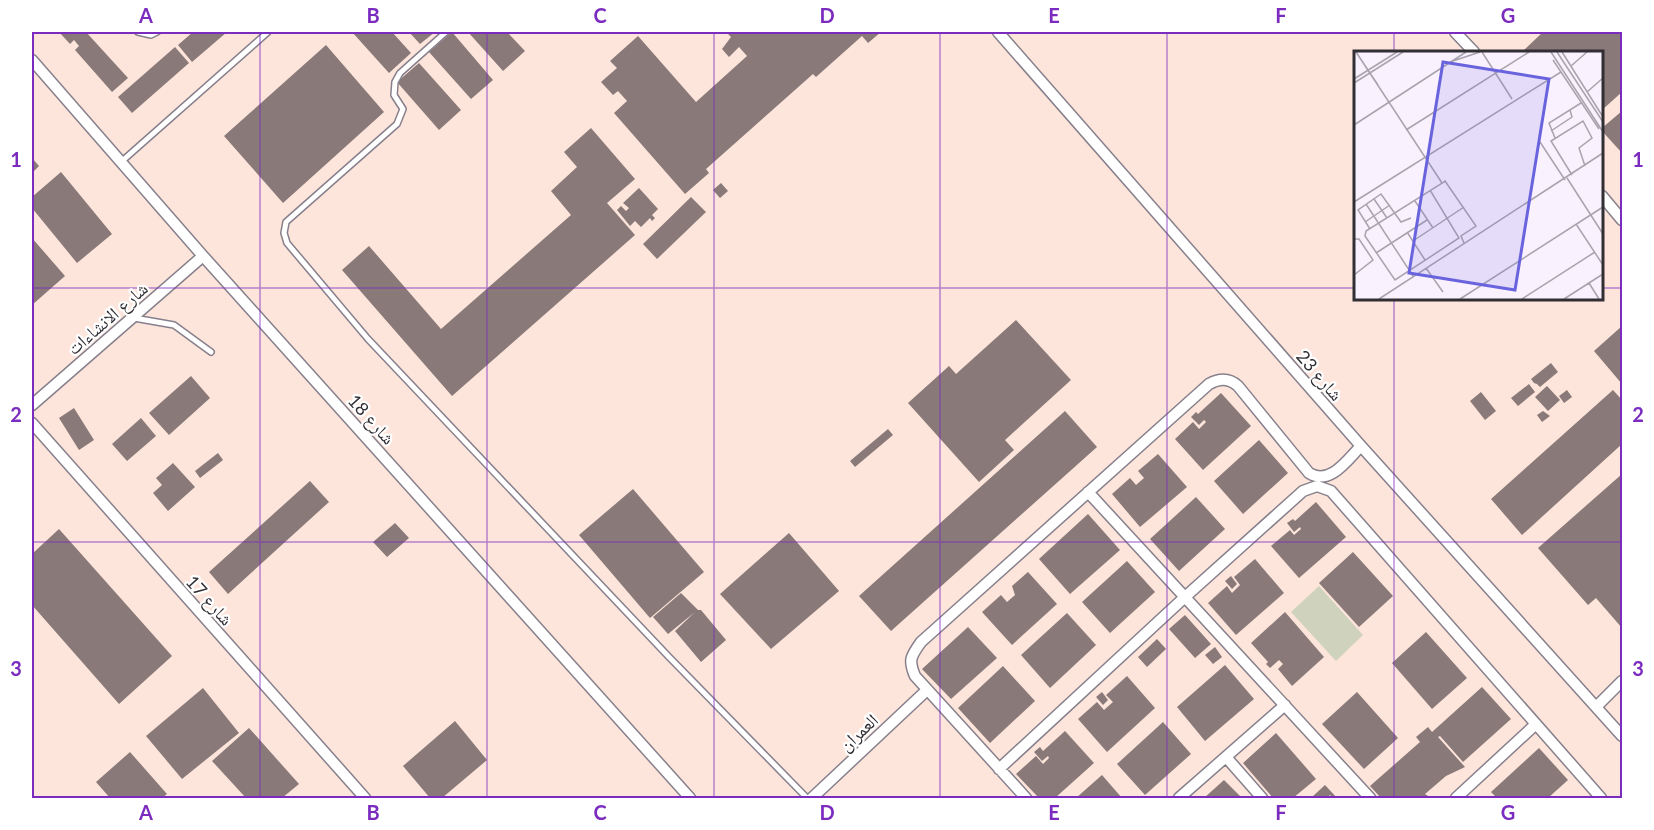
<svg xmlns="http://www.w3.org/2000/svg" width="1654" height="830" font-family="Lato,'Noto Naskh Arabic',sans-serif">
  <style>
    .industrial { fill: #fde5db; fill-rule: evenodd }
    .green { fill: #cfd3be }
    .building { fill: #897978 }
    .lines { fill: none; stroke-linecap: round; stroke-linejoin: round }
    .service-casing { stroke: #87808c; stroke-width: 8 }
    .minor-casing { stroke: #87808c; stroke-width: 13 }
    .service { stroke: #fff; stroke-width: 5 }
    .minor { stroke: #fff; stroke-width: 10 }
    .grid { fill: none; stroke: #7b2cbf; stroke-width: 1.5; stroke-opacity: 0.55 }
    .labels { text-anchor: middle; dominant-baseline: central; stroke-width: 4.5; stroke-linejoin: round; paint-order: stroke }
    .street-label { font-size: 18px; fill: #322f34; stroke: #fff }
    .inset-road { fill: none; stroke: #a9a3ad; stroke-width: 1.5 }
    .view { fill: #6964de; fill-opacity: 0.15; stroke: #6964de; stroke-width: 3 }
    .inset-edge { fill: none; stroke: #322f34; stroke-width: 3 }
    .neatline { fill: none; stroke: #7b2cbf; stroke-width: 2 }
    .grid-label { font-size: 20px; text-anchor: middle; font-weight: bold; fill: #7b2cbf }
  </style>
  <rect width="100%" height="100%" fill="#f9f1fe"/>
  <path class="industrial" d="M32,32H1622V798H32ZM1356,52H1602V298H1356Z"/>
  <path class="green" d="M1319,586L1363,635L1336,661L1291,612Z"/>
  <path class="building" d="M59,32H86L128,78L112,92L75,50L79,46L74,40L70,44Z
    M193,32H227L192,62L178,45Z
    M352,32H392L411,53L389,73Z
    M409,32H435L420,44Z
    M452,32L493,80L471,99L429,52Z
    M468,32H507L525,51L503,71Z
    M729,32H881L868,43L862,36L816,77L813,74L706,169L709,173L685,194L614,113L627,101L618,91L613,95L601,82L617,68L610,61L638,36L696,102L747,56L739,47L729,57L722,49L731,37L727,33Z
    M1543,32H1622V92L1602,110V52H1525L1523,51Z
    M326,45L384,112L283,203L224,136Z
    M175,47L189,63L132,113L118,97Z
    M419,63L461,110L439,130L397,82Z
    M1622,111V153L1602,131V128Z
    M591,128L635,179L607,203L635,235L452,396L342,270L369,246L441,329L571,215L551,191L577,167L564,152Z
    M32,158L39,166L32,173Z
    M61,172L112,234L77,263L32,208V197Z
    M721,183L728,191L720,198L713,190Z
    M639,188L658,209L652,215L655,218L652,221L650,218L641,227L635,221L630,226L617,210L621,206L626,211L629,208L623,203Z
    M691,197L706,212L657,259L643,244Z
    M32,238L65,276L32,305Z
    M1016,320L1071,380L1005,440L1014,450L979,482L908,403L949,366L956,374Z
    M1622,326V384L1594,351Z
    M1551,363L1558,372L1540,387L1537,384L1534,383L1531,379Z
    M191,376L210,398L169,435L149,413Z
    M1529,384L1535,392L1518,406L1511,398Z
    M1547,386L1560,400L1548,411L1535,397Z
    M1567,390L1572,397L1564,403L1559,396Z
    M1613,390L1622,400V444L1522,535L1491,499Z
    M1481,392L1496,411L1485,420L1470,401Z
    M1221,393L1251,426L1203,470L1175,439L1193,422L1199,429L1206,422L1204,420L1199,425L1191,417L1196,412L1198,414Z
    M74,408L94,440L79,450L59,418Z
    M1065,411L1097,447L891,631L859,596Z
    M1543,411L1550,416L1542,422L1537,415Z
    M141,418L156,436L127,461L112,444Z
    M888,429L893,435L855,467L850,461Z
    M1259,440L1288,473L1243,514L1214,481Z
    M218,453L223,460L200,478L195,471Z
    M1158,454L1187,487L1140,527L1112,494L1130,478L1136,485L1144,478L1138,471Z
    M173,463L195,487L168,511L153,493L162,485L156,478Z
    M1622,474V628L1596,598L1588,605L1538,548Z
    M310,481L329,502L228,594L209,572Z
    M633,489L704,572L650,618L579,535Z
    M1196,497L1225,529L1179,571L1150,539Z
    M1316,502L1346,537L1299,578L1271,546L1290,530L1294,535L1301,529L1300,527L1294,532L1287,523L1293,519L1295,521Z
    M1088,514L1120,550L1070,594L1039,559Z
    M395,523L409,538L387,557L373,542Z
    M59,529L172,656L119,704L32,605V554Z
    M789,533L839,591L771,649L720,594Z
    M1353,552L1393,596L1359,627L1319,583Z
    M1255,559L1284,593L1236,635L1208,603L1227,586L1232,593L1240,585L1234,577Z
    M1127,561L1155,592L1110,633L1082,602Z
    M1028,572L1057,604L1012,645L982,612L1001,595L1007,602L1015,595L1012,586Z
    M1231,576L1237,584L1232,589L1225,581Z
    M681,593L698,610H701L726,640L701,662L675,631L695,612L668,634L653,617Z
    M1285,612L1324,657L1292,686L1278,669L1283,664L1279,660L1270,668L1266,664L1268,662L1251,643Z
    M1067,613L1096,645L1050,688L1021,655Z
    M1185,615L1211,644L1195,658L1169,629Z
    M968,627L997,658L951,699L922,669Z
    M1426,632L1467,678L1432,709L1392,663Z
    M1157,639L1166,649L1147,667L1138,657Z
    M1215,647L1222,657L1213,664L1205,655Z
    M1225,665L1254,699L1205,741L1177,707Z
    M1003,666L1035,701L990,743L958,708Z
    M1127,676L1155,708L1107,752L1078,719L1097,702L1104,710L1113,702L1106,695Z
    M1482,687L1511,719L1463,762L1440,736L1438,737L1465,767L1446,776L1425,794L1428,796L1425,798H1381L1370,786L1420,742L1416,737L1428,727L1432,732Z
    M203,688L239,733L182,779L146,736Z
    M1102,692L1108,700L1103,705L1096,697Z
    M1357,692L1398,738L1364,769L1322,724Z
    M455,721L487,760L442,798H430L403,766Z
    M1163,722L1191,754L1145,795L1117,764Z
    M249,728L299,784L282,798H246L212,761Z
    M1065,731L1094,763L1055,798H1039L1016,774L1036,756L1043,764L1049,758L1048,756L1042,761L1034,752L1040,747L1043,751Z
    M1276,733L1316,779L1293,798H1273L1243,763Z
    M1539,748L1568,780L1548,798H1497L1491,792Z
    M130,752L167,794L162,798H110L96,782Z
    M1102,775L1122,798H1076Z
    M1224,780L1242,798H1204Z
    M1325,785L1337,798H1330L1332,797L1330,795L1327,798H1314L1312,797Z"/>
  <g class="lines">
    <defs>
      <path id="service" d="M138,32L151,35L157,32
        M446,32L400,73L395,82L394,95L403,109L397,124L286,222L284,233L287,243L368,339L669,657L807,798
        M121,162L268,32
        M134,318L174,325L211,352"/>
      <path id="minor" d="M998,32L1361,446L1622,736
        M1455,32L1474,52
        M32,60L203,256L690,798
        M1602,196L1622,220
        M32,405L203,256
        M32,423L365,798
        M1088,492L1370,798
        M1596,707L1622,681
        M1226,757L1262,798
        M999,769L1185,597L1303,491L1317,486L1331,491L1601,798
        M812,798L927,690
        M1026,798L915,676C908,660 911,656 921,642L1209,384C1220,378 1229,378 1238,386L1309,473C1330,486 1347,460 1361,446
        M1179,798L1285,705
        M1456,798L1536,724"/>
    </defs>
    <use href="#service" class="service-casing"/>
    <use href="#minor" class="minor-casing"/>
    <use href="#service" class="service"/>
    <use href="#minor" class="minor"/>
  </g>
  <path class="grid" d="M260,32V798M487,32V798M714,32V798M940,32V798M1167,32V798M1394,32V52M32,288H1356M1602,288H1622M1394,298V798M32,542H1622"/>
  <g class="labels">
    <g class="street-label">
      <text transform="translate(107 318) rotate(-41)">شارع الانشاءات</text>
      <text transform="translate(1320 375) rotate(49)">شارع 23</text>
      <text transform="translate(372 419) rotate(48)">شارع 18</text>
      <text transform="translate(210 600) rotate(48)">شارع 17</text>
      <text transform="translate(858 732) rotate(-43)">العمران</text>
    </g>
  </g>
  <g transform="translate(1354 51)">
    <rect width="249" height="249" fill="#f9f1fe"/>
    <path class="inset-road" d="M2,1L24,34M128,1L158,48M197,1L249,81M203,1L249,71M208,1L249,66M4,4L88,132M199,9L245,78M96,11L126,1M217,15L233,1M0,28L43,1M0,32L49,1M233,41L249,27M0,74L112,1M52,79L175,1M197,80L218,66L216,59M201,87L195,72L227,52M186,91L211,129M218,124L197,90L229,70L238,87L225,97L231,115M213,127L249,183M76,139L105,187L41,229L11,185L12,180L90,131L91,130L122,175L107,185L110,192M20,148L33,167M61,150L79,177M0,151L207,21M12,153L59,225M11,171L36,154M222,173L249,214M16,178L4,159L27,143L47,171L57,167M53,181L71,209M0,188H5L19,209L0,224M59,190L110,156M22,202L73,169M72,217L89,241M235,232L245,248M25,248L249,102M106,248L249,156M168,248L241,201M210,248L249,223"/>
    <path class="view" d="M89,11L195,28L161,239L55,222Z"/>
    <rect width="249" height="249" class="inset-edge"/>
  </g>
  <rect width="1654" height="830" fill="none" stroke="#ffffff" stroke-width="66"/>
  <rect x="33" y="33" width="1588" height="764" class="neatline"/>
  <g class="grid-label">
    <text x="146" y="23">A</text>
    <text x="373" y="23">B</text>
    <text x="600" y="23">C</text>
    <text x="827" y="23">D</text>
    <text x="1054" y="23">E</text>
    <text x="1281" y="23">F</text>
    <text x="1508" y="23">G</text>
    <text x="16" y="167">1</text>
    <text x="1638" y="167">1</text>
    <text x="16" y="422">2</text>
    <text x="1638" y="422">2</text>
    <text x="16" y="676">3</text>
    <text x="1638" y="676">3</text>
    <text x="146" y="820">A</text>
    <text x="373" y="820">B</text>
    <text x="600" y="820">C</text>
    <text x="827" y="820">D</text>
    <text x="1054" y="820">E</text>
    <text x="1281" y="820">F</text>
    <text x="1508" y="820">G</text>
  </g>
</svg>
